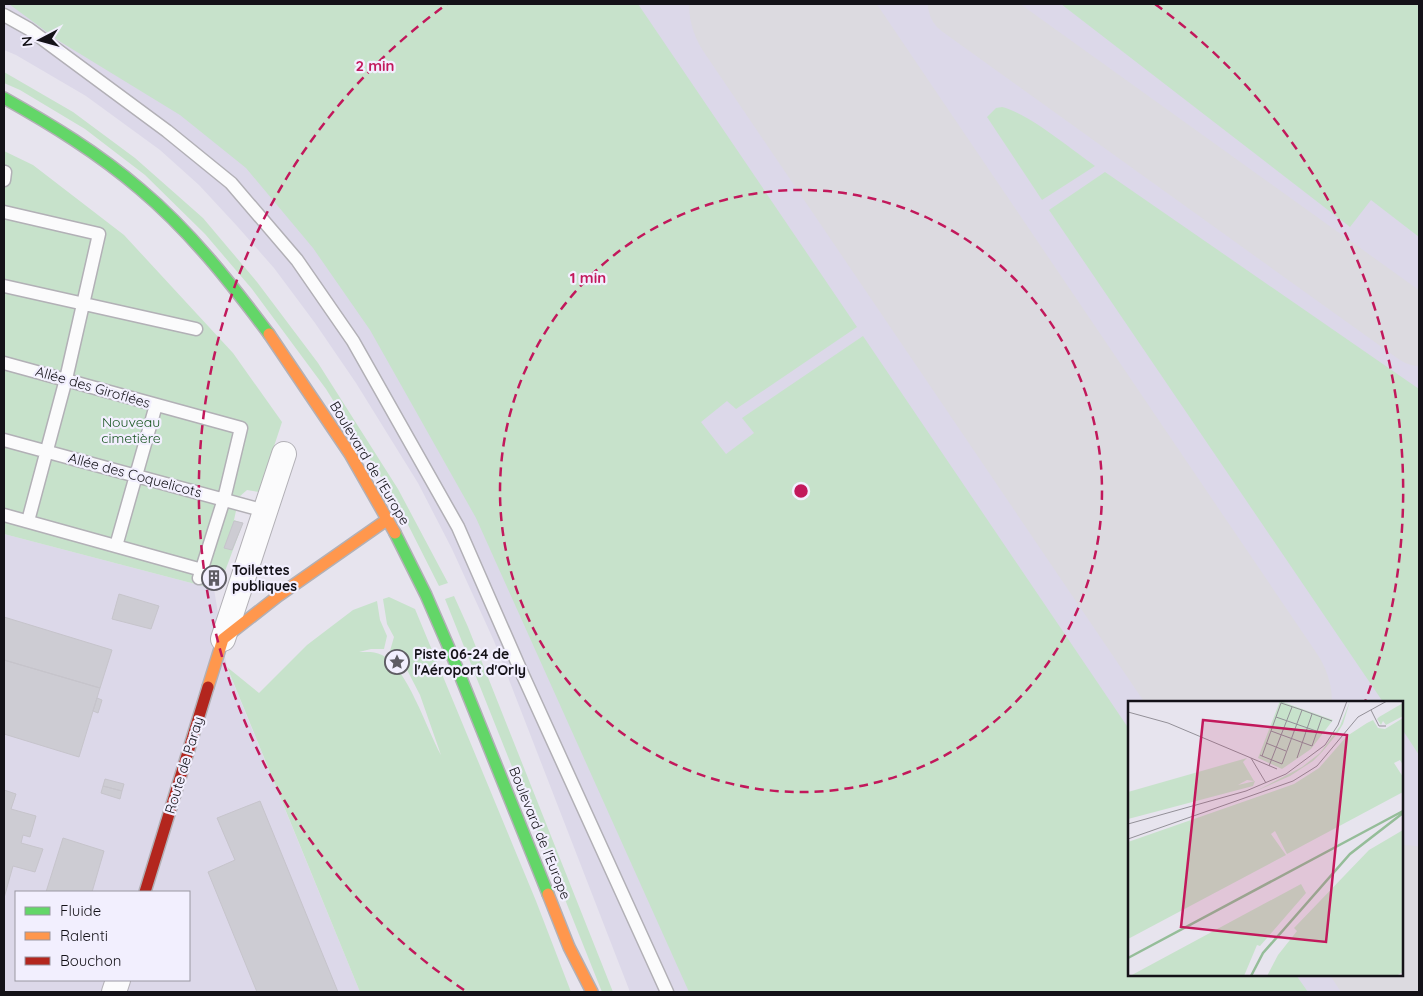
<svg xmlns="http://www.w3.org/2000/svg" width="1423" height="996" font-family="Quicksand,sans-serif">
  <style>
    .built { fill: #dcd8e9; fill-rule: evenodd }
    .green { fill: #c7e2cb }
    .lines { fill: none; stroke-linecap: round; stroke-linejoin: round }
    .taxiway { stroke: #dcdae0; stroke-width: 68 }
    .runway { stroke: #dcdae0; stroke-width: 170 }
    .building { fill: #cdccd3; stroke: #c6c4cb }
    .lane-casing { stroke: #b2b0b6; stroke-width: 15 }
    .street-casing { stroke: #b2b0b6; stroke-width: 26 }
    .fast-casing { stroke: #b2b0b6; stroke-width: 14 }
    .slow-casing { stroke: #b2b0b6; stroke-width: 14 }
    .jam-casing { stroke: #b2b0b6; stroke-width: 14 }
    .lane { stroke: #fbfbfc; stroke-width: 12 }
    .street { stroke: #fbfbfc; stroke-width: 24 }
    .fast { stroke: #63d668; stroke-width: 11 }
    .slow { stroke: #ff974d; stroke-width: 11 }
    .jam { stroke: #b3261e; stroke-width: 11 }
    .ring { fill: none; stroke: #c2185b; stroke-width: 2.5; stroke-dasharray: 9 6 }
    .labels { text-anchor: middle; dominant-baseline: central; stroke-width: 4.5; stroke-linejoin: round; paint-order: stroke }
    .street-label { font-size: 14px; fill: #141218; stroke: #f2effe }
    .park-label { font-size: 14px; fill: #17541f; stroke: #f2effe }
    .poi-label { font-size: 14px; font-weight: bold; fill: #141218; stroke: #f2effe; text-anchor: start }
    .inset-river { fill: none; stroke: #95bd99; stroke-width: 2.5 }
    .inset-road { fill: none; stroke: #939098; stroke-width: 1 }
    .view { fill: #c2185b; fill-opacity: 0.15; stroke: #c2185b; stroke-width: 2.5 }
    .inset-edge { fill: none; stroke: #141218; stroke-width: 2.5 }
    .centre { fill: #c2185b; stroke: #f2effe; stroke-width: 2.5 }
    .ring-label { font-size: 15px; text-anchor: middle; font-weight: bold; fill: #c2185b; stroke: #f2effe; stroke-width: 4.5; stroke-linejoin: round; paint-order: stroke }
  </style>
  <rect width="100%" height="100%" fill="#e7e4ee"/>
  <path class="built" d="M4,4H1419V992H630L494,641L452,549L418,483L356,383L315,323L274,268L237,226L199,185L160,150L86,96L16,55L4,50ZM1129,702H1402V975H1129Z
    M4,534L214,589L227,668L360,992H4ZM16,892H189V980H16Z"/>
  <path class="green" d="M9,4H638L857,327L736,409L727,401L701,422L726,454L754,433L742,418L863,336L1129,729V975H1296L1308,992H689L476,518L370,330L313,248L246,168L180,115L59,41Z
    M1061,4H1419V237L1371,200L1350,227Z
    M4,72L73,112L135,158L203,218L257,282L318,363L398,489L448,583L439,586L396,501L326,389L252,289L205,234L145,175L85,129L20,90L4,83Z
    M1002,107C1029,114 1071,149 1095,166L1042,200L987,117L996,108Z
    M4,151L33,165L124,235L233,353L282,422L259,492L247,490L239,497L234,520L243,523L218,590L4,534Z
    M1105,172L1419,389V755L1402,729V702H1383L1049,210Z
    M454,596L468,627L613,992H602L445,599Z
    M389,597L415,609L536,901L571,992H360L227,667L259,693L307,645L353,610L377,601L380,620L387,636L384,649H371L359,652C367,652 374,651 382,655C407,667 427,730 441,755L420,695L403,662L390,651L394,637L387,624L383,599Z"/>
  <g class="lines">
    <path class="taxiway" d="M962,4L1419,332"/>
    <path class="runway" d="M774,4L1247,702
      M1402,930L1419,956"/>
  </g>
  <path class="building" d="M234,521L243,523L232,550L224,548Z
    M210,567L225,571L218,590L203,586Z
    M119,594L159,606L151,629L112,619Z
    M4,617L112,650L100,688L4,660Z
    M4,660L100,688L79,757L4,734Z
    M97,698L102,700L98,713L93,711Z
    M105,779L124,784L122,791L103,786Z
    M103,786L122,791L120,799L101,793Z
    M4,790L16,794L11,809L36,816L30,837L23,835L21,843L43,849L35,872L13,866L4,898Z
    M260,801L311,926L338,992H257L208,872L235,860L217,818Z
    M63,838L104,851L92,892H46Z"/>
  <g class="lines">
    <defs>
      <path id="lane" d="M4,15L29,29L167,131L231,183L297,260L353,341L458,527L521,671L667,992
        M4,180L5,172
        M4,212L99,234L66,379L28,521
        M4,286L196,329
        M4,363L241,428L224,499L199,578
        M4,440L265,511
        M4,515L202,570
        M116,546L156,405"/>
      <path id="street" d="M223,639L284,454
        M114,992L118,980"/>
      <path id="fast" d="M4,98C52,125 98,153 140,189C190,231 230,282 269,334
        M395,533L426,595L449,648L548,894"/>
      <path id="slow" d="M269,334L350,454L395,533
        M208,687L223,639L278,596L388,519
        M548,894L569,947L592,992"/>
      <path id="jam" d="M145,892L208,687"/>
    </defs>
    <use href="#lane" class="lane-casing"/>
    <use href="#street" class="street-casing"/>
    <use href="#fast" class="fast-casing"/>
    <use href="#slow" class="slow-casing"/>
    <use href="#jam" class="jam-casing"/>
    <use href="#lane" class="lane"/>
    <use href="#street" class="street"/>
    <use href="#fast" class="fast"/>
    <use href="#slow" class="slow"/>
    <use href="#jam" class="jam"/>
  </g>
  <g class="ring">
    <circle cx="801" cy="491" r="301"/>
    <path d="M464 990A602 602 0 0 1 447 4M1155 4A602 602 0 0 1 1365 702"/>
  </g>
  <defs>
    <symbol id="building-ring" viewBox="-11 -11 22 22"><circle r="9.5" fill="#f2effe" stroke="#5e5c63" stroke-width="1.5"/><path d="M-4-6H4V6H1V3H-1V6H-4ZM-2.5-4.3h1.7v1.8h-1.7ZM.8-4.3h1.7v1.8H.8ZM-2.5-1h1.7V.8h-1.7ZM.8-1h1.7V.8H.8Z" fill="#5e5c63"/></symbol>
    <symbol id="sight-ring" viewBox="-11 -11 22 22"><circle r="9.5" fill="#f2effe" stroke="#5e5c63" stroke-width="1.5"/><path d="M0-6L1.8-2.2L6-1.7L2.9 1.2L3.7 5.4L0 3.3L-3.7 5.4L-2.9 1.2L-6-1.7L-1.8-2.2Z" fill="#5e5c63"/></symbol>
  </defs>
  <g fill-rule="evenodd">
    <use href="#building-ring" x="200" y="564" width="28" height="28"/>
    <use href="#sight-ring" x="383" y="648" width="28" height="28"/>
  </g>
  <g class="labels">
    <g class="street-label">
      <text transform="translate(93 387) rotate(16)">Allée des Giroflées</text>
      <text transform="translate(370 463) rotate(59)">Boulevard de l'Europe</text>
      <text transform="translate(135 475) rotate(15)">Allée des Coquelicots</text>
      <text transform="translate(184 765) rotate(-73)">Route de Paray</text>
      <text transform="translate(540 833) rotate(68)">Boulevard de l'Europe</text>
    </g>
    <g class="park-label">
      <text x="131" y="422">Nouveau<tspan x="131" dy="16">cimetière</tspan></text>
    </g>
    <g class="poi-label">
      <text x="232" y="570">Toilettes<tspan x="232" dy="16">publiques</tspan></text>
      <text x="414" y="654">Piste 06-24 de<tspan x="414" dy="16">l'Aéroport d'Orly</tspan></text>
    </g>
  </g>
  <g transform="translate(1128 701)">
    <rect width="275" height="275" fill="#e7e4ee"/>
    <path d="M152,0L205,19L183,48L154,68L130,57ZM222,0L215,23L209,33L194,51L185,60L162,75L128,90L174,66L192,52L212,25ZM275,2V15L258,24L255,20L253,24L249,18L251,16ZM275,17V64L272,59L266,62L275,76V91L159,153L147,130L143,133L158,154L0,238V141L166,83L191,67L219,35L239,22L245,19L250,27L257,28ZM119,57L115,61L126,80L119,79L110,84L127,80L125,85L0,118V91ZM275,129V271L268,275H139L150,254L169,230L166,227L241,149ZM173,183L178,192L132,245L129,244L116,275H2Z" fill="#c7e2cb"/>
    <path class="inset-river" d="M0,257L275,110M123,275L135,252L222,153L275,112"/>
    <path class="inset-road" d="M174,9L204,20M243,9L251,25H258M0,11L40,22L123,57L138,82M148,16L194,32M143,30L184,45L194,16M138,42L158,50M132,54L134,55L154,63L174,9L153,2L134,55M123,57L149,68M169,57L184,13M141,65L164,6M0,123L118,90L158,73L197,44L210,24L219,0M0,138L165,80L189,65L230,16L259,0"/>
    <path class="view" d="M75,19L219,34L198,241L53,226Z"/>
    <rect width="275" height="275" class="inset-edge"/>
  </g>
  <circle cx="801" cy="491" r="8" class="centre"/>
  <g class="ring-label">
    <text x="375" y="71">2 min</text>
    <text x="588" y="283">1 min</text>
  </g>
  <rect width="1423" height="996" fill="none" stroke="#141218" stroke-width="10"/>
  <rect x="15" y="891" width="175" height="90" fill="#f2effe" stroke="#9997a2"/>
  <rect x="25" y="907" width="25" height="8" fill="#63d668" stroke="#9997a2"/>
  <text x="60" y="916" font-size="15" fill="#141218">Fluide</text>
  <rect x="25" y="932" width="25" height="8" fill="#ff974d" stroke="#9997a2"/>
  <text x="60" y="941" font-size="15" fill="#141218">Ralenti</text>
  <rect x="25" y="957" width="25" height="8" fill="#b3261e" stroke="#9997a2"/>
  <text x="60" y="966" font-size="15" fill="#141218">Bouchon</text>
  <g transform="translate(40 40) rotate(264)" stroke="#f2effe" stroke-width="4" paint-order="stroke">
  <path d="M0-4L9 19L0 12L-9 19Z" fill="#141218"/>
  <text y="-8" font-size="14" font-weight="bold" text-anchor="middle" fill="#141218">N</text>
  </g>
</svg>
